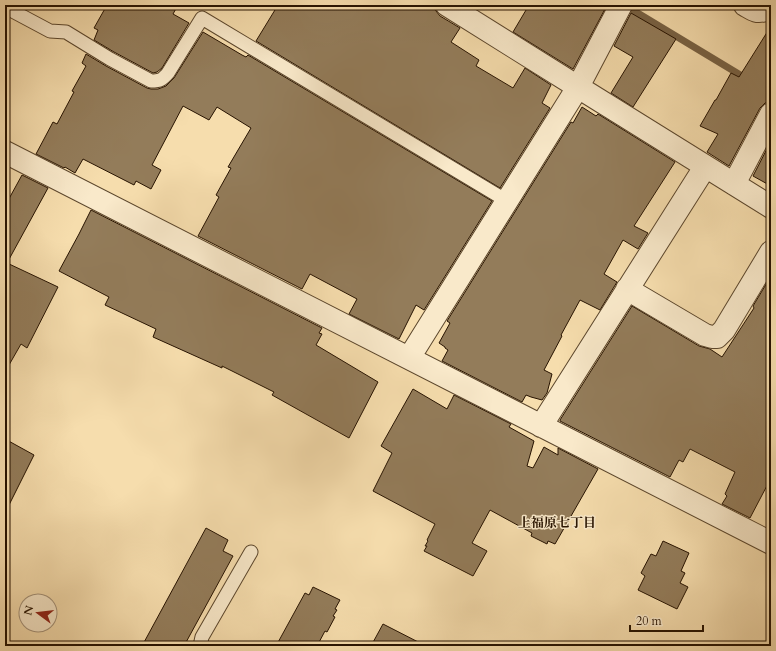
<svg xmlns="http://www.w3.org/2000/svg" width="776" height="651" font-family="Cardo,'Noto Serif JP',serif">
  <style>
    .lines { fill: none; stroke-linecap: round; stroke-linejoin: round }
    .stream { stroke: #796345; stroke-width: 7 }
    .building { fill: #937c5a; stroke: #271301 }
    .lane-casing { stroke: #5b462c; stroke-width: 15 }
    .street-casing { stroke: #5b462c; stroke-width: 24 }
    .lane { stroke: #f9e9ca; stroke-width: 13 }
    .street { stroke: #f9e9ca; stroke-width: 22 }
    .labels { text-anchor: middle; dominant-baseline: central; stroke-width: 3; stroke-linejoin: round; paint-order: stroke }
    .neighbourhood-label { font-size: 13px; font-weight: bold; fill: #271301; stroke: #f9e9ca }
  </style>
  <rect width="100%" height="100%" fill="#f6ddad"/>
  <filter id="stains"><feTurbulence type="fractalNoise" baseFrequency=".005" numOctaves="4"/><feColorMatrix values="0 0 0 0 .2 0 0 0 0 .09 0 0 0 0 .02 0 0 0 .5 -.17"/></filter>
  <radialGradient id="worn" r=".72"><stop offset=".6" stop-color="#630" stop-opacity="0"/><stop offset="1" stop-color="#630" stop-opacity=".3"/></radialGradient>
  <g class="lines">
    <path class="stream" d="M631,9L747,79"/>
  </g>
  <path class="building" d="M107,5H178L173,14L189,23L162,68L157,72L153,73L114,52L94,40L98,30L94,28Z
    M278,5H431L435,8L436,11L440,16L460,28L451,42L479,60L476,66L513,88L525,68L551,85L542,103L550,108L500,188L256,41Z
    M529,5H597L605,9L573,69L513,32Z
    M631,13L676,39L633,107L611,93L633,57L614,46Z
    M771,26V102L765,103L760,108L729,166L707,152L718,134L700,126L715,100H716L731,73L739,77Z
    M203,32L242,55L246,57L248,55L492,201L424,310L416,305L399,339L349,314L357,299L310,274L302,289L198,236L219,197L216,195L231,168L228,167L251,128L217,107L209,120L183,106L152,165L161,170L151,189L136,181L134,185L83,159L75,173L65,167L64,168L36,154L53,122L57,124L74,92L72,91L86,66L82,63L86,54L106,66L147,88L151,89H158L166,86L174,78Z
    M582,107L596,116L598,114L675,162L634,226L648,233L638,249L623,240L604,274L617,282L600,310L580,300L561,335L562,336L544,370L552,374L547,393L542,400L531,397L526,395L522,402L442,361L448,350L445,348V347L439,343L450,323L447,321L571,122L573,123Z
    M771,141V186L753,176Z
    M22,175L48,188L7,263L58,287L27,348L21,344L5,372V206Z
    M91,210L322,328L319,333L322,334L316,345L378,382L349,438L272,395L274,392L222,366V368L153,337L156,329L105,305L109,297L59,271L79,234Z
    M771,276V478L750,518L722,504L727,496L725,494L735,472L690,449L683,462L679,460L670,477L560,421V420L632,306L699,346L710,349L722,357L754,308L753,306Z
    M413,389L447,409L454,395L511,424L509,427L534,441L527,466L533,468L544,447L558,455V448L598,469L555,544L548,541L547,544L531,536L532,533L490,510L472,543L487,551L473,576L424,551L427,546H425L428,541L427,540L435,524L373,491L392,453L381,446Z
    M5,439L34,455L5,513Z
    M206,528L228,540L223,551L233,556L184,646H142Z
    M663,541L689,553L681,571L685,573L680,583L688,587L677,609L638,590L645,576L641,573L651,554L656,556Z
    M313,587L340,600L335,609L337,610L333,616L335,617L327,632L325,631L317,646H276L305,593L309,595Z
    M383,624L426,646H371Z"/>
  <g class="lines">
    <defs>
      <path id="lane" d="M5,7L50,31L66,32L110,59L151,81C160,81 162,80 168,73L202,18L507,201
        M200,646L202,637L251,552"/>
      <path id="street" d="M447,5L578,87L771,207
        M745,5C752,9 756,13 765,10L768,5
        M5,152L771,543
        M734,184L771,114
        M627,289L705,335L712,337H717L724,330L771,252
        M409,358L578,87L621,5
        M541,426L705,167"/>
    </defs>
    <use href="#lane" class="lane-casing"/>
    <use href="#street" class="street-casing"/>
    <use href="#lane" class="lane"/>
    <use href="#street" class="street"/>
  </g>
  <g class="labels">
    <g class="neighbourhood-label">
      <text x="557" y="523">上福原七丁目</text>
    </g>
  </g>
  <rect width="776" height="651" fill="none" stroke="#f6ddad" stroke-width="20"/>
  <rect x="6" y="6" width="764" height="639" fill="none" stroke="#271301" stroke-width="2"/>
  <rect x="10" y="10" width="756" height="631" fill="none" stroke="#271301"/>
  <g transform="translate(38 613) rotate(285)"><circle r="19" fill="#f9e9ca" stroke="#a5937a"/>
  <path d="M0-3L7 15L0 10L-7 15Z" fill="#8f2418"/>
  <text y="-6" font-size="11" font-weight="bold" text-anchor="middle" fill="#271301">N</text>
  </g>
  <path d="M630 625v6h73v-6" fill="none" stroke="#271301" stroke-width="2"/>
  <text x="636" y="625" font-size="12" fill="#271301" stroke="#f9e9ca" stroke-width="3" paint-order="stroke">20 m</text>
  <rect width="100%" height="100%" filter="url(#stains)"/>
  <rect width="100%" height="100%" fill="url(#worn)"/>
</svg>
